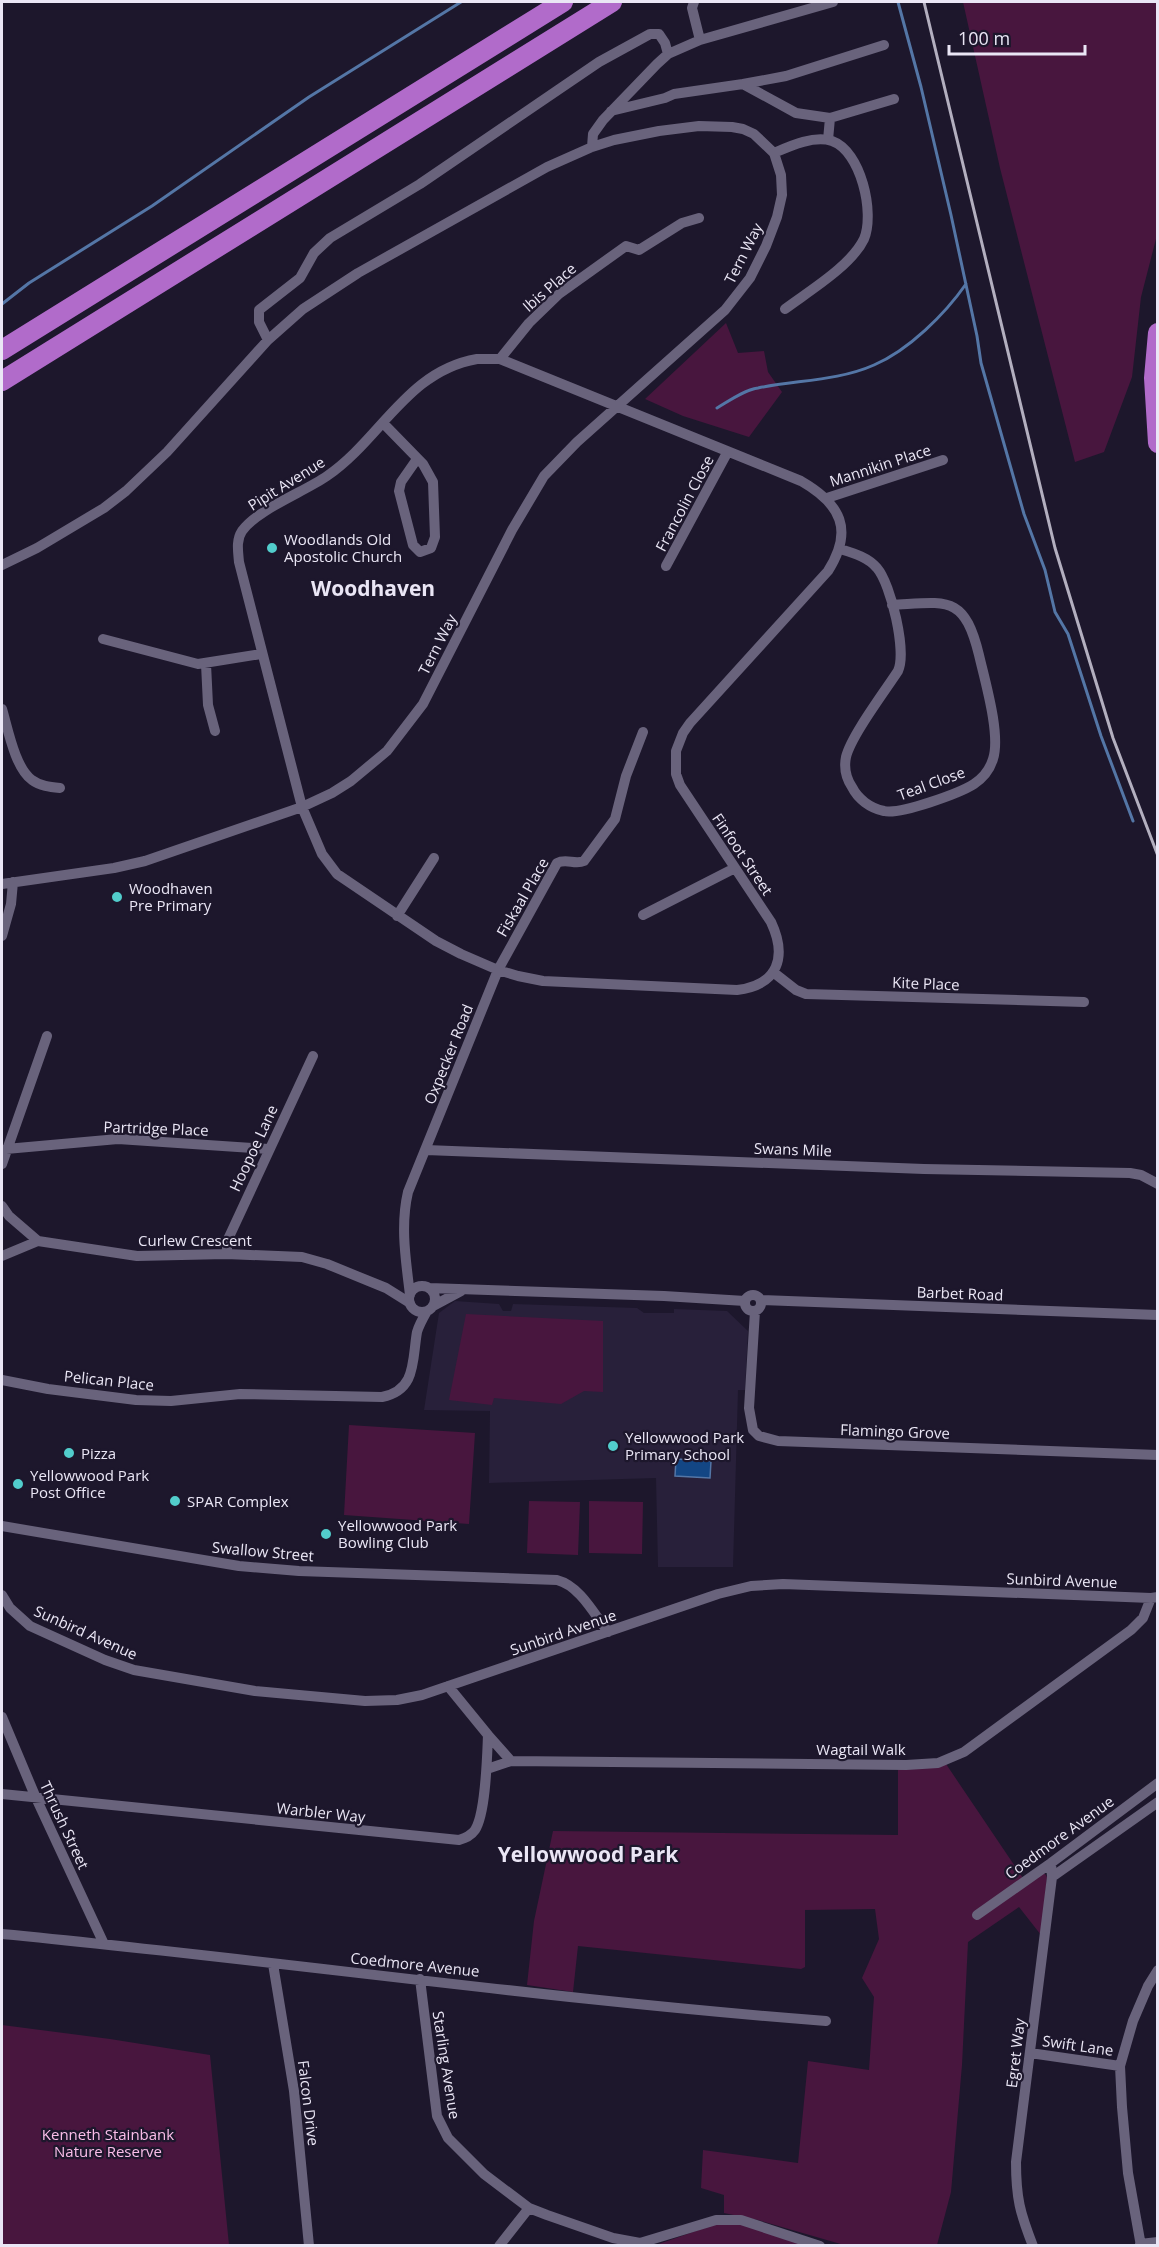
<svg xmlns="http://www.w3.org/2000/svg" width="1159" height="2247" font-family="'Open Sans',sans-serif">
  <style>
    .built { fill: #28203a }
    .green { fill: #48163e }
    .water { fill: #134684; stroke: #5476a6; stroke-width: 1.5 }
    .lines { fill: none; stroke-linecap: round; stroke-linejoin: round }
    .stream { stroke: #5476a6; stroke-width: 3 }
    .street { stroke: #69637c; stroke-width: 10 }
    .highway { stroke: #b16bca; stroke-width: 20 }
    .rail { stroke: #b3afbf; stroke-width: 3 }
    .poi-dot { fill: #52cdcc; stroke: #1d172c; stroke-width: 2 }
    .labels { text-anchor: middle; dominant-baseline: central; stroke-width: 4.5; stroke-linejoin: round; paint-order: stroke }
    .street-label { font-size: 15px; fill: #eae6f5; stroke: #1d172c }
    .poi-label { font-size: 15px; fill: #eae6f5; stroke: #1d172c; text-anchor: start }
    .park-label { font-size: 15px; fill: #fabee9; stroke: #1d172c }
    .district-label { font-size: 21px; font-weight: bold; fill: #eae6f5; stroke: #1d172c }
  </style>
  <rect width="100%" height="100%" fill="#1d172c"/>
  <path class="built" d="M455,1301L499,1304L503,1311H511L513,1304L637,1308L644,1313H674V1309L727,1311L748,1331L745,1390H738L733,1567H658L656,1478L489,1483L490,1411L424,1410L439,1313Z"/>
  <path class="green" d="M963,2H1157V235L1141,297L1132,377L1104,452L1075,462L1000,168Z
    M726,323L738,353L764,351L768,372L782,392L749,437L683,416L645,399Z
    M466,1314L603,1321V1392L584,1391L561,1404L494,1398L492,1405L449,1400Z
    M349,1425L475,1433L469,1524L344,1515Z
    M529,1501L580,1502L578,1555L527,1553Z
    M589,1501L643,1502L642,1554L589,1553Z
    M946,1764L1027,1884L1041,1874H1045L1047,1877L1041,1935L1019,1907L968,1942L962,2065L951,2192L937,2245H844L758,2220L724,2213V2195L701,2188L703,2150L798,2163L808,2061L869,2070L874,1997L862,1978L879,1939L875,1909L805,1910V1967L801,1969L578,1946L573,1992L527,1985L534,1921L553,1831L898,1835V1768Z
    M2,2025L110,2039L210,2055L229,2245H2Z
    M738,2223L815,2246H653L716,2224Z"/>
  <path class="water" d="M676,1459L711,1461L710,1478L675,1476Z"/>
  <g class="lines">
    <path class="stream" d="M898,2L921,87L951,215L977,336L981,363L1024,514L1045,570L1055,612L1068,634L1101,736L1133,821
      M2,304L29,283L152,206L309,97L461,2
      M717,408C729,401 744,390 758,388C796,380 838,381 874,365C909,350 945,314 966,284"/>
    <path class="street" d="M700,40L833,2
      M743,84L786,76L884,45
      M611,111L665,98L674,94L743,84L796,113L830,118L828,140
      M830,118L894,99
      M592,147L593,134L603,120L657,64L668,54L700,40L692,8L694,2
      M774,153C790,146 814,135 832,141C861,151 875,213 864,239C851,266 809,291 785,309
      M268,340L259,322V310L300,278L314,253L330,238L420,184L599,62L650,34H659L665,43L668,54
      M477,359H500L801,481C841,504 854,530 828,571L690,723L683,733L676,751V774L680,785L771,922C787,956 779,985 737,990L543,981L518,976L498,970L461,954L436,941L337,874L322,854L302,807L239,562C238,551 236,540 242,531C258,509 304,492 327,476C381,439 407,371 477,359Z
      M500,359L529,323L559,294L626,246L639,250L682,223L699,218
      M383,423L423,464L433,482L435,537L431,548L420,552L413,545L399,491L401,482L417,459
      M827,498L943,460
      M840,549C853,553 868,557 877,568C891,584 907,652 898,671C885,691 851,736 846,757C844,767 846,778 852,787C858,799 870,808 884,811C900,815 960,793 974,784C983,778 990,769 993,759C1001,735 985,681 979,655C964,594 947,602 892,605
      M2,565L37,548L104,508L126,491L167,452L268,340L303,309L358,273L547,167L592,147L614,140L659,131L699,126L732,127L743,129L754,134L774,153L781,175L782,195L777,217L766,246L750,278L725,310L577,442L544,476L512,530L423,704L387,751L351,781L332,793L302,807L145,861L114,868L2,884
      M666,566L727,453
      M103,639L198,664L261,654
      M206,664L208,705L215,731
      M2,709C8,729 15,768 32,780C40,786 50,787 60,788
      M643,915L735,868
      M397,916L434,858
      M2,936L11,904L13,882
      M773,972L796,990L806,994L1084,1002
      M6,1149L118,1139L268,1149
      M426,1150L924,1169L1130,1173L1141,1175L1158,1184
      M2,1164L47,1036
      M2,1206L9,1216L38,1241
      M226,1254L229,1237L313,1056
      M2,1256L38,1241L137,1256L226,1254L302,1257L327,1264L386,1288L410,1303
      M409 1299a13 13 0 1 1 26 0a13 13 0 1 1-26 0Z
      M429,1288L664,1296L745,1301
      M745 1303a8 8 0 1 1 16 0a8 8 0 1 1-16 0Z
      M410,1295C406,1261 400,1226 408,1192L498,970L557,863C566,858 575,865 584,861L615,819L626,776L643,732
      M761,1300L1158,1315
      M433,1306L461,1291
      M755,1311L749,1408L753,1430L759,1436L778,1441L1158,1455
      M2,1380L48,1389L136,1400L171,1401L240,1394L382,1397C417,1390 412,1360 417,1332C419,1325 423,1318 427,1311
      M2,1526L239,1566L299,1571L557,1580C580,1586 594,1614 608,1632
      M2,1595L10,1608L30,1626L105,1660L134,1670L255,1691L365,1701L397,1700L422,1695L718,1594L751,1586L783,1584L1151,1598L1158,1597
      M2,1717L36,1798L104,1944
      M488,1735L511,1761
      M487,1769L511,1761L906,1765L938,1763L964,1752L1131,1630L1143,1618L1151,1598
      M2,1794L459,1840C465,1838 471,1836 475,1830C486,1813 487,1757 488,1735L448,1686
      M1052,1877L1158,1802
      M977,1915L1051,1863L1158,1783
      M2,1934C276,1960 550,2000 826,2021
      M273,1964L294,2091L309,2246
      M420,1979L437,2116L448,2138L484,2174L529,2208L547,2215L613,2238L640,2243L716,2220H741L820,2246
      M1030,2053L1120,2066
      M1140,2244L1158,2242
      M499,2246L529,2208
      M1033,2246C1020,2213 1016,2198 1016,2162L1052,1877L1051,1863
      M1141,2246L1128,2173L1122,2107L1120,2066L1133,2021L1148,1986L1158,1970"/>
    <path class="highway" d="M1158,333L1154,378L1158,443
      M2,350L563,2
      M2,381L612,2"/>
    <path class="rail" d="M924,2L1055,548L1113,738L1158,856"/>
  </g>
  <g class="poi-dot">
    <circle cx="272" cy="548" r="6"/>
    <circle cx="117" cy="897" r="6"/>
    <circle cx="613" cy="1446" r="6"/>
    <circle cx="69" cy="1453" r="6"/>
    <circle cx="18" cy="1484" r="6"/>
    <circle cx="175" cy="1501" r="6"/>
    <circle cx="326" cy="1534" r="6"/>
  </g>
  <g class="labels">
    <g class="street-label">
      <text transform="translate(743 253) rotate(-63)">Tern Way</text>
      <text transform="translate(549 287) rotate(-41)">Ibis Place</text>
      <text transform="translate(880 465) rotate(-18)">Mannikin Place</text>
      <text transform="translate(286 483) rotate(-32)">Pipit Avenue</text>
      <text transform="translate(684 503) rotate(-62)">Francolin Close</text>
      <text transform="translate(437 644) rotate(-63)">Tern Way</text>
      <text transform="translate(931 783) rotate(-20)">Teal Close</text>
      <text transform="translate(743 854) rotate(56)">Finfoot Street</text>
      <text transform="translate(522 897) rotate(-60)">Fiskaal Place</text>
      <text transform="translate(926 983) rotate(2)">Kite Place</text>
      <text transform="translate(448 1054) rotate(-68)">Oxpecker Road</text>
      <text transform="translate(156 1128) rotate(2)">Partridge Place</text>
      <text transform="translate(253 1148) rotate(-65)">Hoopoe Lane</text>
      <text transform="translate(793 1149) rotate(2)">Swans Mile</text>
      <text x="195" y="1240">Curlew Crescent</text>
      <text transform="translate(960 1293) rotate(2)">Barbet Road</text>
      <text transform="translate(109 1380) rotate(6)">Pelican Place</text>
      <text transform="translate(895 1431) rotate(2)">Flamingo Grove</text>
      <text transform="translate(263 1551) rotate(5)">Swallow Street</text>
      <text transform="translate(1062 1580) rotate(2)">Sunbird Avenue</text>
      <text transform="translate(86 1632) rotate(24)">Sunbird Avenue</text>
      <text transform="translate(563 1632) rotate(-19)">Sunbird Avenue</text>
      <text x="861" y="1749">Wagtail Walk</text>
      <text transform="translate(321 1812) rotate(6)">Warbler Way</text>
      <text transform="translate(65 1825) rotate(65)">Thrush Street</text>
      <text transform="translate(1059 1837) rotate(-36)">Coedmore Avenue</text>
      <text transform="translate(415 1964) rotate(6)">Coedmore Avenue</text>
      <text transform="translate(1078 2045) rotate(8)">Swift Lane</text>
      <text transform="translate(1015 2053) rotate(-83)">Egret Way</text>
      <text transform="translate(447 2065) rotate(81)">Starling Avenue</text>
      <text transform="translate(309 2103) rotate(83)">Falcon Drive</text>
    </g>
    <g class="poi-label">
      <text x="284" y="539">Woodlands Old<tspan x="284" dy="17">Apostolic Church</tspan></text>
      <text x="129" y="888">Woodhaven<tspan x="129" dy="17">Pre Primary</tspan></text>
      <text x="625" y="1437">Yellowwood Park<tspan x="625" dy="17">Primary School</tspan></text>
      <text x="81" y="1453">Pizza</text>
      <text x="30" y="1475">Yellowwood Park<tspan x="30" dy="17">Post Office</tspan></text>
      <text x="187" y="1501">SPAR Complex</text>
      <text x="338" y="1525">Yellowwood Park<tspan x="338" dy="17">Bowling Club</tspan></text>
    </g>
    <g class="park-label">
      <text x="108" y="2134">Kenneth Stainbank<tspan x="108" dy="17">Nature Reserve</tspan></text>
    </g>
    <g class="district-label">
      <text x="373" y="588">Woodhaven</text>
      <text x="588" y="1854">Yellowwood Park</text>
    </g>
  </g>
  <rect width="1159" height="2247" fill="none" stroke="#eae6f5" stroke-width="6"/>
  <path d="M949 45v9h136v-9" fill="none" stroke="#eae6f5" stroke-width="3"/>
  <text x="958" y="45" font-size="18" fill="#eae6f5" stroke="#1d172c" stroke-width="4.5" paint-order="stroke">100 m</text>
</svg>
